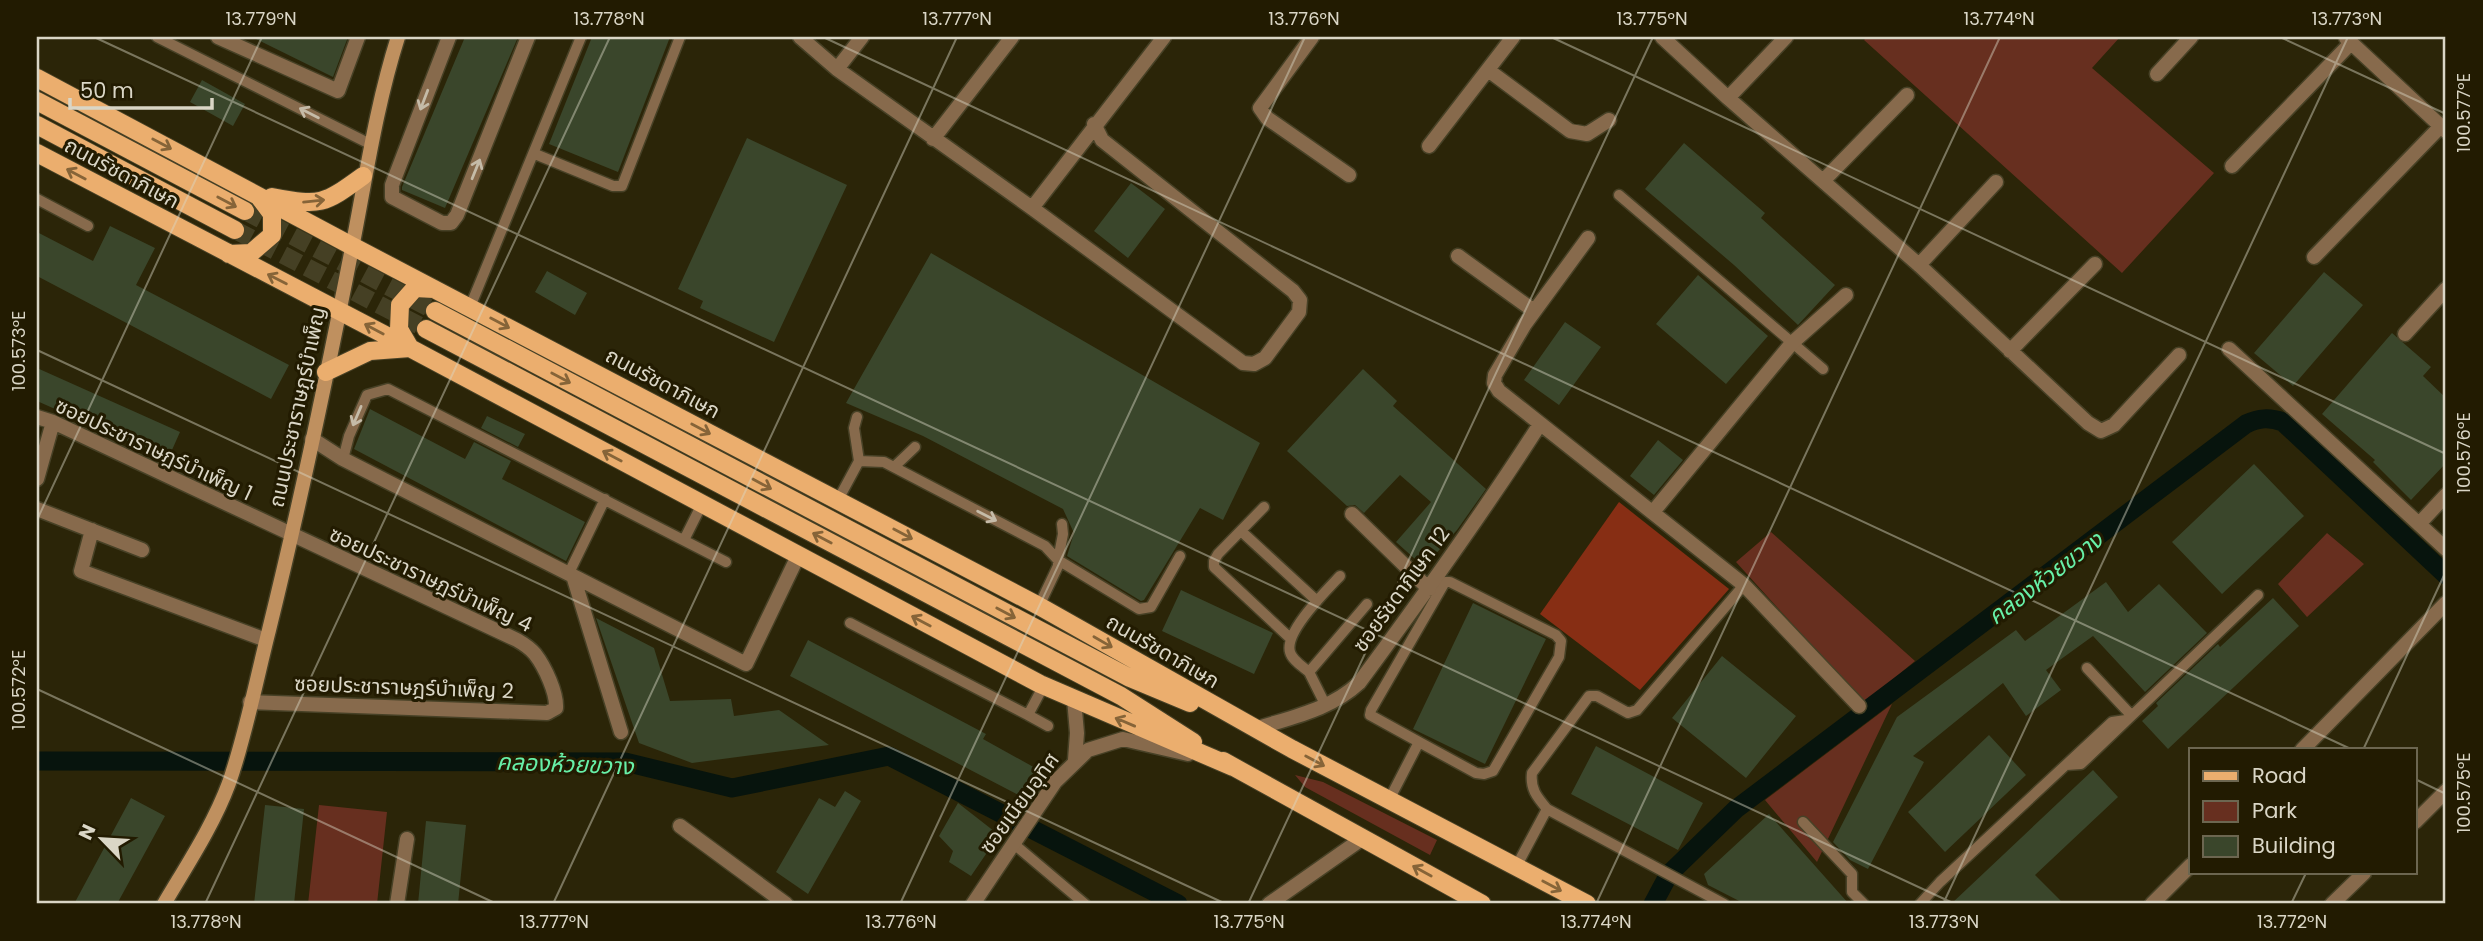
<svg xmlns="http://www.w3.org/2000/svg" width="2483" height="941" font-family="Poppins,'Noto Sans Thai',sans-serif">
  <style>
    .green { fill: #672f1f }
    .forest { fill: #872e14 }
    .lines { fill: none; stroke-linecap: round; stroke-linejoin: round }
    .canal { stroke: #07140d; stroke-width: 19 }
    .building { fill: #3a462b }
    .primary-tunnel { stroke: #454024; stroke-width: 18; stroke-dasharray: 18 9; stroke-linecap: butt }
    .lane-casing { stroke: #474126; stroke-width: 13 }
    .street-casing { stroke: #474126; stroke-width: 17 }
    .secondary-casing { stroke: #474126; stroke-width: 17 }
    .primary-casing { stroke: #474126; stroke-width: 20 }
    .lane { stroke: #876a4c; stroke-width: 10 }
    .street { stroke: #876a4c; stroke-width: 14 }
    .secondary { stroke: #bf905f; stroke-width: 14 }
    .primary { stroke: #ebae6e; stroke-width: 18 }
    .oneway { stroke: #c5bba8 }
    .oneway2 { stroke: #866438 }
    .ticks { fill: none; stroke: #dad6c6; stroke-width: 2; stroke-opacity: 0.45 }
    .labels { text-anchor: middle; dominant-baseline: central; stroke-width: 6; stroke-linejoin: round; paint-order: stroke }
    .street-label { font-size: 21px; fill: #dad6c6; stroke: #221b01 }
    .water-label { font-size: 23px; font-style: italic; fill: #67f0a8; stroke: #221b01 }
    .neatline { fill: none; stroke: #dad6c6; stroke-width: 2.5 }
    .ticks-label { font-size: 18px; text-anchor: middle; fill: #dad6c6 }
  </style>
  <rect width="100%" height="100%" fill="#2b2508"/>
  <path class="green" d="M1867,37H2120L2092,68L2214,173L2122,273L1864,40Z
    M1771,532L1915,661L1864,703L1736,562Z
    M2327,533L2364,564L2307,617L2278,584Z
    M1892,704L1817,862L1765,800Z
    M1295,775L1323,782L1437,840L1430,855L1305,787Z
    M319,805L387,812L377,904H308Z"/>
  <path class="forest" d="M1619,502L1729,589L1640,690L1540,614Z"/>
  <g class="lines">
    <path class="canal" d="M37,761L625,762L732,788L889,756L1178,904
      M1653,904L1669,874L1736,809L2246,424C2259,418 2269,417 2283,422L2446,575"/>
  </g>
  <path class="building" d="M252,37H348L333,77Z
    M465,37H518L445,208L402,190V187Z
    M592,37H670L618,172L549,144Z
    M202,80L245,104L233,126L190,102Z
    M747,138L847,185L774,342L700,308L703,301L678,289Z
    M1684,143L1765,213L1761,218L1835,285L1798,325L1734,265L1645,189Z
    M1131,183L1165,209L1128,258L1094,231Z
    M110,226L155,248L136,285L289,365L271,399L37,276V232L93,261Z
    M931,253L1260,443L1223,520L1200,508L1144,600L1141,601L1067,556L1074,533L1063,509L923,436L846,403Z
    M547,271L587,293L575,315L535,292Z
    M2324,272L2363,305L2293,386L2254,353Z
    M1698,275L1768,336L1726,384L1656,324Z
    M1565,322L1601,347L1559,405L1524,380Z
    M2392,333L2431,367L2423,376L2446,398V463L2411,500L2373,462L2375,460L2322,414Z
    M37,368L180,432L168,459L37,401Z
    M1363,369L1397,401L1393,406L1486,489L1457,530L1424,567L1396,542L1431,502L1400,475L1364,513L1355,505L1347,506L1287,451Z
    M370,409L465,459L474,442L511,461L502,479L585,522L566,561L354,449Z
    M487,416L525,434L518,447L481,428Z
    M1658,440L1683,460L1654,495L1630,476Z
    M2254,464L2304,516L2222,594L2172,542Z
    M2106,582L2128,612L2159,584L2207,633L2145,692L2093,636L2046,670L2061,690L2026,716L2003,683L1913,756L1924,762L1868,869L1850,860L1833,842L1897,717L2016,630L2025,641Z
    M1181,590L1273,633L1254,674L1162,631Z
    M2273,598L2299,626L2168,749L2142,721L2158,706L2156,703L2218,644L2220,647Z
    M1473,603L1546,639L1485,764L1413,729Z
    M596,618L654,648L670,701L731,699L734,716L779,710L829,745L692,763L639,743Z
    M808,640L986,734L983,739L1048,775L1030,801L790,676Z
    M1722,656L1796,716L1746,778L1672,718Z
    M1989,735L2026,775L1945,852L1908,812Z
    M1596,746L1703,803L1678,850L1571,794Z
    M2093,770L2118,797L2035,875L2064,904H1951Z
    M845,791L861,801L808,894L776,872L819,798L835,807Z
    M131,798L165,816L117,904H74Z
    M958,803L999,835L971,876L949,862L953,851L939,836Z
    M265,805L304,809L294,904H254Z
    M1769,814L1849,904H1745L1708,885L1704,874Z
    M426,821L466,825L458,904H418Z"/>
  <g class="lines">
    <path class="primary-tunnel" d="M245,211L435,311
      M235,230L426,329"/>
    <defs>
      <path id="lane" d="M157,37L370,144
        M535,154L613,186H622L680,37
        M1619,195L1823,369
        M37,199L88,226
        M470,307L581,37
        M343,459L349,436L367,395L388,389L726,562
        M859,461L884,462L1045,546L1058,560V566L1039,606
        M894,467L915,447
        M838,500L859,461L854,428L857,417
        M1264,507L1218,554L1214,561V567L1290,638
        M1062,524L1063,534L1058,560L1139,609L1151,607L1180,556
        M1241,531L1317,601
        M684,540L702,504
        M568,575L605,499
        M850,623L1028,715L1044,685
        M2087,668L2131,715
        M1309,672C1302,666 1292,660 1290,652C1284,632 1326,591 1340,576
        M1326,706L1309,672L1367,604
        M1028,715L1048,726
        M2066,765L2081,764L2258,595
        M1389,800L1419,742L1476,773L1484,774L1493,771L1559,657L1561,641L1556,635L1450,582H1445L1371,710L1370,715L1419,742
        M1547,809L1724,904
        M1803,822L1852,874V892L1864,904
        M1014,844L1085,904
        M1516,867L1547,809C1537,797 1530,789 1532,773L1589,696H1597L1628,713L1637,710L1744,585
        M1920,904L1940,882L2112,722L2126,720"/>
      <path id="street" d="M218,37L338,91L358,37
        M449,37L392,185V197L442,223H451L457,215L528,37
        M800,37L837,69L1032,208L1243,363L1254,364L1265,358L1299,312L1300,300L1293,291L1102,140L1094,124
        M1312,37L1260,108L1267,118L1349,175
        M1662,37L1728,98L1919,265L2088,423L2101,431L2114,425L2179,355
        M2346,38L2446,131
        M837,69L862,37
        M1488,70L1570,131L1587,134L1609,120
        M2157,74L2191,37
        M1728,98L1786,37
        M933,139L1012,37
        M1429,146L1513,37
        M2232,166L2351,43
        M1823,181L1907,95
        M1032,208L1164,37
        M1588,238L1525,324L1495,375L1494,383L1499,391L1744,585L1859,706
        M1458,256L1534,311
        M2314,257L2441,126
        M1919,265L1996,182
        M2405,334L2446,289
        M2229,349L2446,549
        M2010,351L2095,264
        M37,417L53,422L517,640C524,644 530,648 535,654C545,667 557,693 556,708L547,713L250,702
        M312,439L343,459L746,664L798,556
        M37,479L53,422
        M37,509L142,550
        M1653,512L1792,343L1846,295
        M1352,514L1429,589
        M2419,524L2446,495
        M92,530L81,571L266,640
        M574,579L621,732
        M1074,699L1077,733L1075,760
        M1255,729C1292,717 1330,710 1359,683C1422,598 1483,513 1540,424
        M2302,750L2446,603
        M2415,822L2446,791
        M680,826L786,904
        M397,904L407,839
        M973,904L1055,782L1088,750L1123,739L1188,754
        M1269,904L1363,838
        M2152,904L2191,865
        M2332,904L2364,873"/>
      <path id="secondary" d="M164,904C187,865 213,826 229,783C246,734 256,681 269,630C300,504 327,376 352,248C366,177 376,106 398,37"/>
      <path id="primary" d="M37,78L352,246L1039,606L1292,749L1587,904
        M37,101L245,211
        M37,125L235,230
        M37,153L410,348L1040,684L1233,767
        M272,197C321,206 323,205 363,176
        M229,254L251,253L272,235V214L260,198
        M435,311L1130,678L1190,703
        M426,329L1121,696L1193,742
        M410,348L399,329L400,305L415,288L434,289
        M326,372L370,351L410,348
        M1223,761L1482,904"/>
    </defs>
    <use href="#lane" class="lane-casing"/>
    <use href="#street" class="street-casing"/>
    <use href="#secondary" class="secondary-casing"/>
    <use href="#primary" class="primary-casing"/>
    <use href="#lane" class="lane"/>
    <use href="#street" class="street"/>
    <use href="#secondary" class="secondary"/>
    <use href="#primary" class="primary"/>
  </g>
  <defs><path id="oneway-shaft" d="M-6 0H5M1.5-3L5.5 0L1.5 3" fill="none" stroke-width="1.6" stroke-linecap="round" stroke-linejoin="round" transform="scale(1.75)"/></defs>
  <g class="oneway">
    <use href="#oneway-shaft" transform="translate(424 100) rotate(111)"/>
    <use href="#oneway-shaft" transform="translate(309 113) rotate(-153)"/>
    <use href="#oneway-shaft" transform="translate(476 169) rotate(-68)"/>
    <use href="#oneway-shaft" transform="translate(357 416) rotate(113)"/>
    <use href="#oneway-shaft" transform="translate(987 516) rotate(27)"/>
  </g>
  <g class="oneway2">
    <use href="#oneway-shaft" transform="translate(162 144) rotate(28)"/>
    <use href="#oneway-shaft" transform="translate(76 174) rotate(-152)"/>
    <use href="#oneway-shaft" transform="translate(314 201) rotate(-6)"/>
    <use href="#oneway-shaft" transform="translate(227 202) rotate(28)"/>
    <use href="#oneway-shaft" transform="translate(277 279) rotate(-153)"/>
    <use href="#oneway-shaft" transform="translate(500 323) rotate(28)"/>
    <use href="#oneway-shaft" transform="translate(374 329) rotate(-152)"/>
    <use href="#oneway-shaft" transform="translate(561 378) rotate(28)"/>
    <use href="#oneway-shaft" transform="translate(701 429) rotate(28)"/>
    <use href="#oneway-shaft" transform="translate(612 456) rotate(-152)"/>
    <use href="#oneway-shaft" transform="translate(762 484) rotate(28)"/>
    <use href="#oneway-shaft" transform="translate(903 534) rotate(28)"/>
    <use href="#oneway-shaft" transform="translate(822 538) rotate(-152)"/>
    <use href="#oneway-shaft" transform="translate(1006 613) rotate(28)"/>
    <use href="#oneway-shaft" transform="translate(921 621) rotate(-152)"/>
    <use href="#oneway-shaft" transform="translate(1103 642) rotate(30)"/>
    <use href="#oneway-shaft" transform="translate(1125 722) rotate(-157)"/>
    <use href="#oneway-shaft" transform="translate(1315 761) rotate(28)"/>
    <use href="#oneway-shaft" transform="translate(1422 871) rotate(-151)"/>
    <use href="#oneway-shaft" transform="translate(1552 886) rotate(28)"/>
  </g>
  <path class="ticks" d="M94,37L1955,904M823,37L2353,750M1551,37L2446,454M2280,37L2446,114M37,350L1226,904M37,520L262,37M37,689L497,904M2363,750L2446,571M2415,779L2446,794M205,904L610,37M553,904L957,37M900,904L1305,37M1248,904L1653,37M1596,904L2000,37M1943,904L2348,37M2291,904L2306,873"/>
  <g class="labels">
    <g class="street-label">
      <text transform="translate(122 173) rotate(28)">ถนนรัชดาภิเษก</text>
      <text transform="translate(663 383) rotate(28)">ถนนรัชดาภิเษก</text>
      <text transform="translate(297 407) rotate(-78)">ถนนประชาราษฎร์บำเพ็ญ</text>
      <text transform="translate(154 449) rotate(25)">ซอยประชาราษฎร์บำเพ็ญ 1</text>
      <text transform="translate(431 579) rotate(25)">ซอยประชาราษฎร์บำเพ็ญ 4</text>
      <text transform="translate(1401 589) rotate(-54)">ซอยรัชดาภิเษก 12</text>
      <text transform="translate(1163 651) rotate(30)">ถนนรัชดาภิเษก</text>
      <text transform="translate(404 687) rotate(2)">ซอยประชาราษฎร์บำเพ็ญ 2</text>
      <text transform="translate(1019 803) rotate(-54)">ซอยเนียมอุทิศ</text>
    </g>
    <g class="water-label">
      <text transform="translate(2045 578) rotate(-37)">คลองห้วยขวาง</text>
      <text transform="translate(565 764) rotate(2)">คลองห้วยขวาง</text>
    </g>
  </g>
  <rect width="2483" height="941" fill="none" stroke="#221b01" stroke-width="77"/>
  <rect x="2189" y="748" width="228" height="126" fill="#221b01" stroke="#6c6650" stroke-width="2"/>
  <rect x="2203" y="771" width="35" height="10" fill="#ebae6e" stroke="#6c6650" stroke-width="2"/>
  <text x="2252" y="783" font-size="21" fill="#dad6c6">Road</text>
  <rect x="2203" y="801" width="35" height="21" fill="#672f1f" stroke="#6c6650" stroke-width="2"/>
  <text x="2252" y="818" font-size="21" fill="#dad6c6">Park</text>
  <rect x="2203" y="836" width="35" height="21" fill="#3a462b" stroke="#6c6650" stroke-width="2"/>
  <text x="2252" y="853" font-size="21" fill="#dad6c6">Building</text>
  <g transform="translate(102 839) rotate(295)" stroke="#221b01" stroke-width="5" paint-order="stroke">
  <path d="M0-5L12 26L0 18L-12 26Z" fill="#dad6c6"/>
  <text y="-10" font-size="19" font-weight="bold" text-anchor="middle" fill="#dad6c6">N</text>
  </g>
  <path d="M70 98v10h142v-10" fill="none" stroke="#dad6c6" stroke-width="3.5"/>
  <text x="80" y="98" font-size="21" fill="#dad6c6" stroke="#221b01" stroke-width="5" paint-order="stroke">50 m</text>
  <rect x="38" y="38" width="2406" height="864" class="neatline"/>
  <g class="ticks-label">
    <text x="261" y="25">13.779°N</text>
    <text x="609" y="25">13.778°N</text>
    <text x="957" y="25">13.777°N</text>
    <text x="1304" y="25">13.776°N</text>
    <text x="1652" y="25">13.775°N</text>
    <text x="1999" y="25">13.774°N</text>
    <text x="2347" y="25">13.773°N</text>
    <text transform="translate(2464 113) rotate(-90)" y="6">100.577°E</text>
    <text transform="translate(19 351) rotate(-90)" y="6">100.573°E</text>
    <text transform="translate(2464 453) rotate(-90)" y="6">100.576°E</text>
    <text transform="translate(19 690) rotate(-90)" y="6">100.572°E</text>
    <text transform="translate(2464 793) rotate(-90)" y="6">100.575°E</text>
    <text x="206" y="928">13.778°N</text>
    <text x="554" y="928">13.777°N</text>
    <text x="901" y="928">13.776°N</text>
    <text x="1249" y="928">13.775°N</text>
    <text x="1596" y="928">13.774°N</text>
    <text x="1944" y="928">13.773°N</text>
    <text x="2292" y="928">13.772°N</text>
  </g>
</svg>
